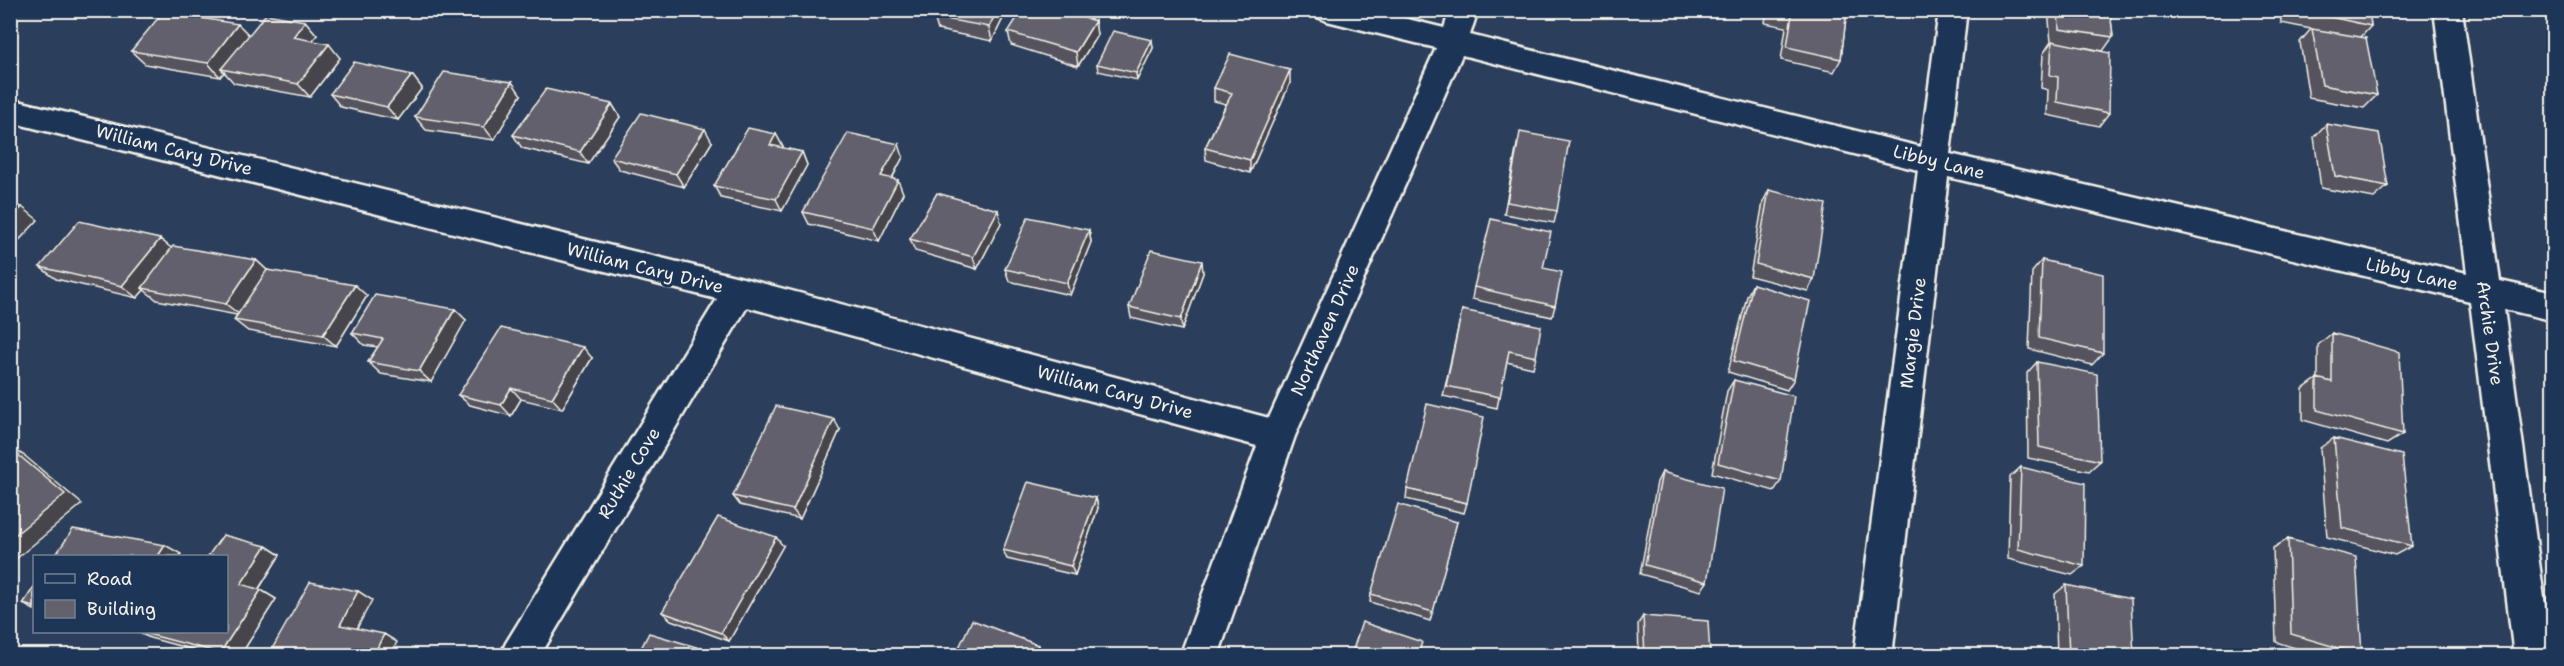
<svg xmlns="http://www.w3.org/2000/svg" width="2564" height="666" font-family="'Shantell Sans',sans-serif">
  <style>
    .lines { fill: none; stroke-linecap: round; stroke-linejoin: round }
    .street-casing { stroke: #f4f1e8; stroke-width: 5 }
    .street { fill: #1d3557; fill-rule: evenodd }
    .wall { fill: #54535d; stroke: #f4f1e8; stroke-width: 1.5 }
    .shaded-wall { fill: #45444c; stroke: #f4f1e8; stroke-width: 1.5 }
    .building { fill: #62616c; stroke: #f4f1e8; stroke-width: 1.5 }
    .labels { text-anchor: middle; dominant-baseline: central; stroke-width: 6; stroke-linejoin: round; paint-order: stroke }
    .street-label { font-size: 18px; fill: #f4f1e8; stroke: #1d3557 }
  </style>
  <rect width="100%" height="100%" fill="#2b3e5b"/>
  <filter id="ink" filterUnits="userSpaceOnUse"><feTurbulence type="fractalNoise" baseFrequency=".0167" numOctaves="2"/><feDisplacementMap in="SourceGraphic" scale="12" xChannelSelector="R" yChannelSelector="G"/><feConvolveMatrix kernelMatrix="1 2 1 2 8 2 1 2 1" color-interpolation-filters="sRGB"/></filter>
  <g filter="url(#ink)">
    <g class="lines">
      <defs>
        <path id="street" d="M1313,10H1371L1444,28L1450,10H1478L1470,35L1921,147L1939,10H1967L1950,154L2467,273L2434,10H2462L2500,281L2554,293V321L2504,309L2552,656H2514L2470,301L1948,177L1892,656H1854L1918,170L1462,55L1295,436L1218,656H1180L1257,446L747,307L540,656H500L506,643L717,299L10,122V99L739,277L1269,418L1436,48L1327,21L1317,17Z"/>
      </defs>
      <use href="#street" class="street-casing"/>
      <use href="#street" class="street"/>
    </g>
    <path class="wall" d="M866,10H901L897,17Z
      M937,10H1007L992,41L938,30L934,17Z
      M1598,10H1612L1611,13Z
      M1767,10H1847L1841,59L1834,72L1781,60L1786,27L1765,23Z
      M2048,10H2110L2113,37L2103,51L2083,47L2109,113L2099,126L2047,115L2048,90L2041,88L2043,54L2051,42Z
      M2280,10H2369L2371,26L2361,37L2377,95L2364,108L2309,98L2300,42L2311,29L2281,23Z
      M2544,10H2553V14L2545,12Z
      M305,21L317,35L312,41L340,58L310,97L234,83L224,72L220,77L145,64L131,51L249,35Z
      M1095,21L1097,35L1078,66L1011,45L1008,32Z
      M1153,48L1137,80L1098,71L1097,64Z
      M412,75L422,88L398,120L341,107L330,94Z
      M1290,83L1250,173L1206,160L1205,148L1226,104L1214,101V88Z
      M521,95L494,140L426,130L415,117Z
      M612,104L620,117L588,164L522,148L513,135Z
      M2326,124L2388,186L2374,198L2321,188L2314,137Z
      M776,134L783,147L782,148L802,152L807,165L782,211L721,198L714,186Z
      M712,142L684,187L620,170L611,158Z
      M1517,144L1557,211L1554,223L1504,214Z
      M903,157L892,179L903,193L879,241L809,224L803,212Z
      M1769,190L1814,279L1808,291L1750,276L1763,202Z
      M1001,223L977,269L915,251L910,239Z
      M1089,230L1091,242L1070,295L1009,281L1005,269Z
      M160,239L171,248L256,260L267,270L367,296L336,346L248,331L234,320L237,315L157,300L144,290L137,298L56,279L40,267Z
      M2042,260L2103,353L2092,365L2029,349L2032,272Z
      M1543,268L1555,306L1552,317L1472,299L1474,287Z
      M1203,273L1182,330L1131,318L1129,307Z
      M1753,284L1794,379L1787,390L1728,372L1747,296Z
      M1462,310L1536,357L1533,368L1506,362L1497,408L1443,396Z
      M466,320L431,382L381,374L368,362L378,347L364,345L352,333Z
      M2332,333L2403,434L2387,444L2303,420V389L2318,378V345Z
      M592,358L562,409L521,399L511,416L470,405L458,395Z
      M2037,362L2100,461L2089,471L2028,458L2027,373Z
      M1734,380L1781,481L1774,491L1712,473L1727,391Z
      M840,430L800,519L740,505L733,496Z
      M2334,438L2412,546L2395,555L2327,537L2320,448Z
      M2021,467L2084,566L2072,575L2008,559L2010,477Z
      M1662,472L1707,582L1701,591L1640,574L1657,482Z
      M1407,489L1467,503L1464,513L1406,499Z
      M1096,498L1098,508L1075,575L1007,559L1003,550Z
      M1457,522L1430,621L1370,602L1371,594Z
      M2288,539L2362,655L2321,656L2276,642L2273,548Z
      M266,546L280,555L259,589L276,599L240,656H216L150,638L137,632H226Z
      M783,546L729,641L671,620L662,612Z
      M2066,585L2134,656H2057L2055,594Z
      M34,587V610L23,604Z
      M1643,616L1710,656H1639L1638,624Z"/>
    <path class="shaded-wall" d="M895,10H901L897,17Z
      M997,10H1007L992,41L989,27Z
      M305,21L317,35L304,51L293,37Z
      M1095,21L1097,35L1078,66L1076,52Z
      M238,24L251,37L221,69L224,72L220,77L208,63Z
      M1152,40L1153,48L1137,80L1136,73Z
      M329,44L340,58L310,97L298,84Z
      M1290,70V83L1250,173V160Z
      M412,75L422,88L398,120L387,107Z
      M512,82L521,95L494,140L484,127Z
      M612,104L620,117L588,164L580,152Z
      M705,129L712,142L684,187L676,174Z
      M776,134L783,147L776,158L770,145Z
      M899,144L903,157L886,189L881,176Z
      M802,152L807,165L782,211L776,199Z
      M898,180L903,193L879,241L873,228Z
      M22,207L38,220L10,250V220Z
      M998,210L1001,223L977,269L973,257Z
      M1089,230L1091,242L1070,295L1067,283Z
      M160,239L175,251L142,288L144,290L137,298L122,286Z
      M256,260L269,272L240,315L226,304Z
      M1202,261L1203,273L1182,330L1181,319Z
      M355,285L367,296L336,346L323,335Z
      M455,309L466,320L431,382L419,371Z
      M583,347L592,358L562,409L552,398Z
      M511,388L521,399L511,416L501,405Z
      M834,419L840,430L800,519L793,510Z
      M10,447L25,456L82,504L10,564Z
      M1096,498L1098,508L1075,575L1071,566Z
      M776,537L783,546L729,641L721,633Z
      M165,545L181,554L180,556H158Z
      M266,546L280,555L256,593L241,584Z
      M261,590L276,599L240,656H225L220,653Z
      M358,591L372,600L354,634L340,625Z
      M384,634L397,642L390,656H373Z
      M1038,645L1042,653L1041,656H1033Z
      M703,649L710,656H700Z"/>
    <path class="building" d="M937,10H997L989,27L934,17Z
      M1022,10H1059L1095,21L1076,52L1008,32Z
      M1776,10H1847L1841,59L1787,47L1792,14Z
      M2058,10H2110L2113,37L2059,29Z
      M2299,10H2369L2371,26Z
      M163,12L238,24L208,63L131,51Z
      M266,14L305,21L293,37L329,44L298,84L221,69Z
      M2312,29L2366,38L2377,95L2322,85Z
      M1113,31L1152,40L1136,73L1097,64Z
      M2052,41L2110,53L2109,113L2057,102L2058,77L2050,75Z
      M1230,54L1290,70L1250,160L1205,148L1232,93L1214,88Z
      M354,62L412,75L387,107L330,94Z
      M444,72L512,82L484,127L415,117Z
      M546,89L612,104L580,152L513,135Z
      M641,113L705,129L676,174L611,158Z
      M2326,124L2379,133L2388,186L2335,176Z
      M748,128L776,134L770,145L802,152L776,199L714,186Z
      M1520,132L1569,141L1557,211L1507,202Z
      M848,133L899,144L881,176L898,180L873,228L803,212Z
      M1769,190L1826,204L1814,279L1756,264Z
      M937,193L998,210L973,257L910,239Z
      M10,204L22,207L10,220Z
      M1028,217L1089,230L1067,283L1005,269Z
      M1491,219L1551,232L1543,268L1562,272L1555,306L1474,287Z
      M79,221L160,239L122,286L40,267Z
      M173,246L256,260L226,304L142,288Z
      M1151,250L1202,261L1181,319L1129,307Z
      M2042,260L2103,274V353L2039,338Z
      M267,270L355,285L323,335L234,320Z
      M1753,284L1810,301L1794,379L1734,361Z
      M375,295L455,309L419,371L368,362L383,339L352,333Z
      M1462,310L1541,326L1536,357L1509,351L1500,397L1446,386Z
      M501,328L583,347L552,398L511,388L501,405L458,395Z
      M2332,333L2399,352L2403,434L2317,410V378L2332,382Z
      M2037,362L2097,374L2100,461L2039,447Z
      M1734,380L1794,396L1781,481L1718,463Z
      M1427,404L1484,417L1467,503L1407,489Z
      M776,406L834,419L793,510L733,496Z
      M2334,438L2402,455L2412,546L2342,528Z
      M10,448L65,494L10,539Z
      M2021,467L2085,483L2084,566L2018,549Z
      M1662,472L1722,488L1707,582L1645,565Z
      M1028,482L1096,498L1071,566L1003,550Z
      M1398,504L1457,522L1433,612L1371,594Z
      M718,517L776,537L721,633L662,612Z
      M73,529L165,545L158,556H55Z
      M223,535L266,546L241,584L261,590L220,653L140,632H226V556H208Z
      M2288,539L2356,557L2362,655L2291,634Z
      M310,582L358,591L340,625L384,634L373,656H268Z
      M2066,585L2131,599L2134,656H2069Z
      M34,587V607L23,604Z
      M1643,616L1708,621L1710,656H1645Z
      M972,620L1038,645L1033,656H955Z
      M1362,622L1422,642L1418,656H1351Z
      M649,633L703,649L700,656H637Z"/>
  </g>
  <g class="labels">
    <g class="street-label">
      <text transform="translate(174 150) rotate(14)">William Cary Drive</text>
      <text transform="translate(1939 162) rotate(14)">Libby Lane</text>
      <text transform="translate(645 268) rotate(14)">William Cary Drive</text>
      <text transform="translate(2412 274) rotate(13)">Libby Lane</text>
      <text transform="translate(1325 330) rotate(-66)">Northaven Drive</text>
      <text transform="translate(1913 333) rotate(-83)">Margie Drive</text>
      <text transform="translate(2490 333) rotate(82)">Archie Drive</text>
      <text transform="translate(1115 392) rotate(15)">William Cary Drive</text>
      <text transform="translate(629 473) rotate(-59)">Ruthie Cove</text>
    </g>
  </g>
  <rect width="2564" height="666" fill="none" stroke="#1d3557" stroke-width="36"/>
  <rect x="18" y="18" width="2528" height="630" fill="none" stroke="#f4f1e8" stroke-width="2" filter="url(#ink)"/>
  <rect x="33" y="555" width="195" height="78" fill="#1d3557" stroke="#738091" stroke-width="1.5"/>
  <rect x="45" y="574" width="30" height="9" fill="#1d3557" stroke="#738091" stroke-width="1.5"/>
  <text x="87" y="585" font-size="18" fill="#f4f1e8">Road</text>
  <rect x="45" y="600" width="30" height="18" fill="#62616c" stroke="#738091" stroke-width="1.5"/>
  <text x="87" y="615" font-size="18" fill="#f4f1e8">Building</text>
</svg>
